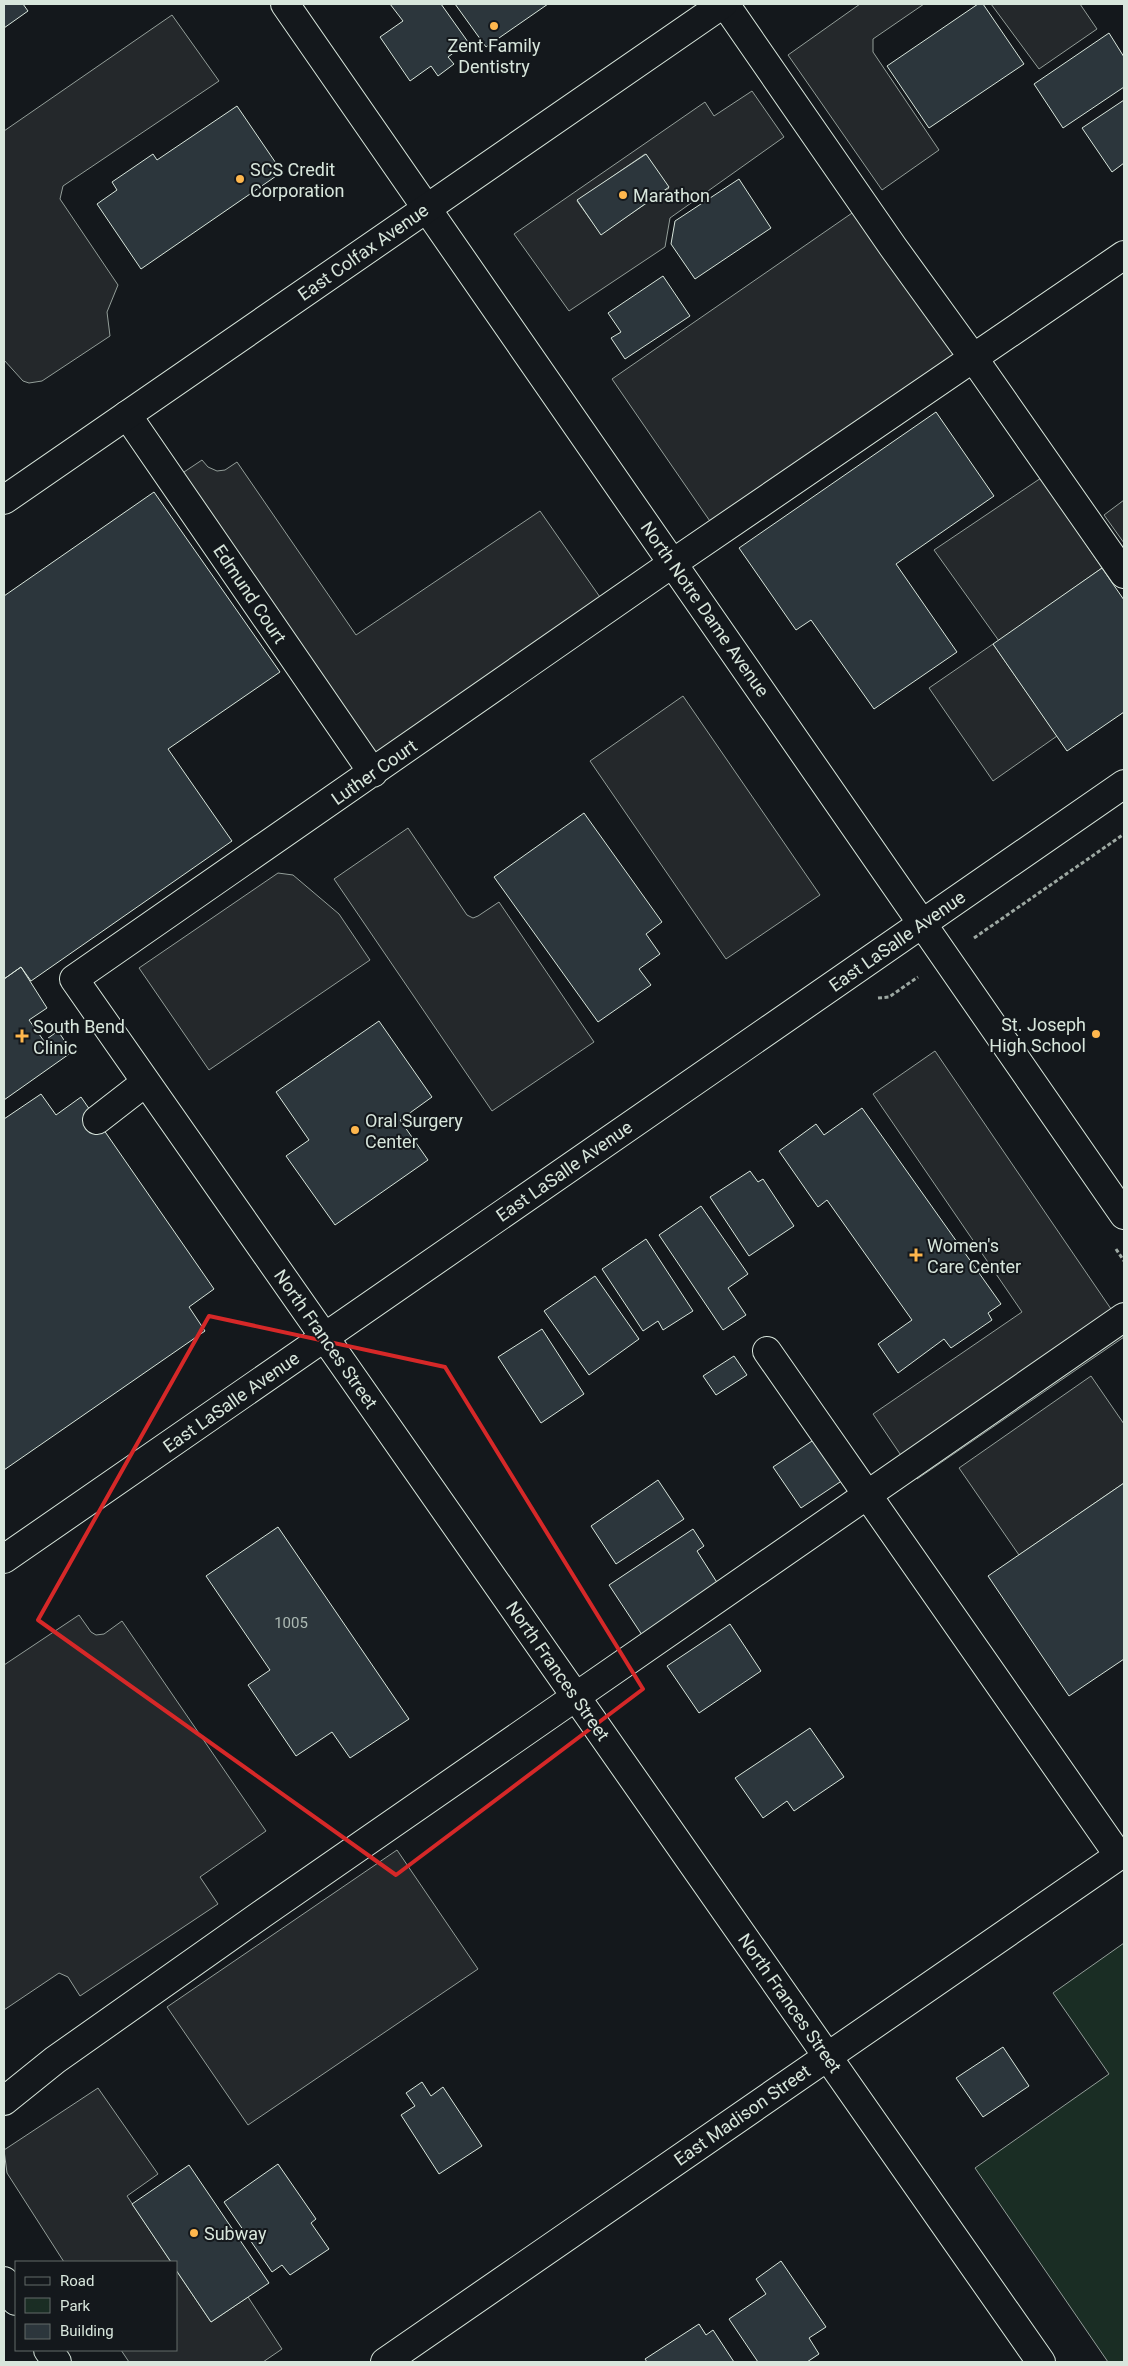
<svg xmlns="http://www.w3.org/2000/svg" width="1128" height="2366" font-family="Roboto,sans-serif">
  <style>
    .green { fill: #1a2d24; stroke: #939e99 }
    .parking { fill: #24282b; stroke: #939e99; fill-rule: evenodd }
    .building { fill: #2c363c; stroke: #d8e6dc }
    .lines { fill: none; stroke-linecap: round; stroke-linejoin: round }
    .minor-casing { stroke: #d8e6dc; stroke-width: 30 }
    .major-casing { stroke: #d8e6dc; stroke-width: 30 }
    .path { stroke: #9da8a2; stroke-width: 3; stroke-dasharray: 4 2.5; stroke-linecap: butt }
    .minor { stroke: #14181c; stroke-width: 28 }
    .major { stroke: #14181c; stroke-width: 28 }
    .marked { fill: none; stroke: #d62828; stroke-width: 4; stroke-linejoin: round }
    .poi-dot { fill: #ffb74d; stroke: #14181c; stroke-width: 2 }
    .labels { text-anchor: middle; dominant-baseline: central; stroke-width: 4; stroke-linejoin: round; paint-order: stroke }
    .number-label { font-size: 15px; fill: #adbab4 }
    .poi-label { font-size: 18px; fill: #d8e6dc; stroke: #14181c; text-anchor: start }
    .street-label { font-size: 18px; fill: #d8e6dc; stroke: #14181c }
  </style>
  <rect width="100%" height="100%" fill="#14181c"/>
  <path class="green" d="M1124,1943V2362H1108L975,2168L1109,2074L1053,1993Z"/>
  <path class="parking" d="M860,4H924L873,39V52L939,150L882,190L788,55Z
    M991,4H1080L1097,29L1039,69Z
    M172,15L219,81L63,186L60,199L118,285L107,312L110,336L42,381L29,383L23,381L4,360V131Z
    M752,91L784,137L670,218L665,247L569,311L514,234L705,102L714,116ZM645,154L669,188L601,234L577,201Z
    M855,211L958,360L714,527L612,379Z
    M202,460L208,467L217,471L225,470L237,462L356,635L540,511L602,600L366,762L172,480Z
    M1041,478L1102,568L999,641L934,550Z
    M1124,500V543L1104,515Z
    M993,644L1057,736L993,781L929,688Z
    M683,696L820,895L726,959L590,761Z
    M408,828L467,915L473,918L478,916L499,902L594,1042L492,1111L334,879Z
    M278,873L293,875L339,914L370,960L209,1070L139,968Z
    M935,1051L1124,1328V1337L917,1479L873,1414L1022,1312L873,1094Z
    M1091,1376L1124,1424V1483L1019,1555L959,1468Z
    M79,1615L91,1632L96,1635L104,1634L122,1621L266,1831L200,1877L218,1904L80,1996L68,1977L59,1973L4,2010V1665Z
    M397,1850L478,1969L248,2125L167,2007Z
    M98,2088L158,2174L127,2196L171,2262H64L7,2173L4,2150Z
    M176,2270L211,2322L248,2297L282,2349L263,2362H129L121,2350H176Z"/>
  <path class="building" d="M4,4H23L28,11L4,28Z
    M390,4H441L468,42L448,57L454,64L438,76L431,66L410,81L380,37L403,21Z
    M455,4H548L486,47Z
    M978,4H983L1024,64L929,128L887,66Z
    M1109,33L1124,57V87L1063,128L1034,84Z
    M1124,100V163L1112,172L1082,128Z
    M237,106L282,172L141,269L97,204L117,190L112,182L153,154L157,160Z
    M646,154L669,187L601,235L577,200Z
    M739,179L771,228L695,279L671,244L675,221Z
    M663,276L690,316L625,359L611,338L621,332L608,313Z
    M936,412L994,496L896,564L957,652L874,709L811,620L796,630L739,548Z
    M154,492L280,672L168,749L232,841L31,981L21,967L4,979V596Z
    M1102,568L1124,600V712L1067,751L993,644Z
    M584,813L662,922L646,934L660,954L639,969L651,985L598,1022L494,877Z
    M21,967L47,1008L29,1020L44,1041L58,1031L72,1052L4,1100V979Z
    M379,1021L432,1097L400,1120L428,1160L335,1225L286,1156L309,1140L276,1092Z
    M41,1094L56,1115L81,1097L214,1289L189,1307L205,1331L4,1470V1119Z
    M862,1108L1001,1304L988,1313L992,1320L951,1348L944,1339L898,1373L878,1344L912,1320L827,1200L818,1207L779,1151L816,1124L824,1135Z
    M750,1171L758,1182L763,1179L794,1226L749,1256L710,1197Z
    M701,1206L748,1274L728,1288L746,1315L723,1330L659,1235Z
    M646,1239L693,1311L663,1330L658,1321L643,1331L602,1269Z
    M595,1276L639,1339L589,1375L544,1311Z
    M542,1329L584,1394L541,1423L498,1357Z
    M734,1356L747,1375L716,1395L703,1376Z
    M818,1437L846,1478L801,1508L773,1467Z
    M658,1480L684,1519L616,1564L591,1526Z
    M1124,1483V1659L1069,1696L988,1576Z
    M278,1527L409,1719L350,1758L332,1732L296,1756L248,1685L270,1670L206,1576Z
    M693,1529L704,1546L697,1551L718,1584L642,1635L609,1585Z
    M730,1624L761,1671L699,1713L667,1666Z
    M810,1728L844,1777L794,1811L787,1801L763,1818L735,1778Z
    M1003,2047L1029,2086L983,2117L956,2078Z
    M422,2082L431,2096L443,2087L482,2146L439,2174L401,2115L415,2106L406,2093Z
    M278,2164L316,2219L311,2223L329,2249L290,2275L282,2265L272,2272L224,2202Z
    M189,2165L269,2283L211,2322L176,2270V2262H171L132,2204Z
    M781,2261L826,2327L809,2338L819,2354L807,2362H758L729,2319L766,2294L756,2279Z
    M699,2324L706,2335L713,2330L734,2362H647L645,2359Z"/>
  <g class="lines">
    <defs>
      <path id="minor" d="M285,4L1124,1215
        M725,4L893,247L974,359L1124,574
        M127,415L373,773
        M97,1120L146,1082
        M767,1351L1119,1856
        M4,1559L1124,784
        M4,2101L55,2060L262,1914L1124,1317
        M385,2362L1124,1852
        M1041,2362L74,979L673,563L1124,255"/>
      <path id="major" d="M4,500L723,4
        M4,2281L16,2301
        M48,2350L57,2362"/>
    </defs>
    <use href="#minor" class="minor-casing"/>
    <use href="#major" class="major-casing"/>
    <path class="path" d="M974,938L1124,834
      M878,998L889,997L918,977
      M1116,1249L1124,1261"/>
    <use href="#minor" class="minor"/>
    <use href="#major" class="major"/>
  </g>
  <path class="marked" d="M209,1316L445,1367L643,1689L396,1875L38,1620Z"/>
  <g class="poi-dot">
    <circle cx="494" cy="26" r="5"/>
    <circle cx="240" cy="179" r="5"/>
    <circle cx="623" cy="195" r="5"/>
    <circle cx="1096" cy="1034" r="5"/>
    <path d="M19.5 1028.5h5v5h5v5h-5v5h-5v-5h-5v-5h5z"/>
    <circle cx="355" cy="1130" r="5"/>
    <path d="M913.5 1247.5h5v5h5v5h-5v5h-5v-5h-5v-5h5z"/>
    <circle cx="194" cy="2233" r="5"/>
  </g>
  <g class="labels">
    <g class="number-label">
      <text x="291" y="1623">1005</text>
    </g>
    <g class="poi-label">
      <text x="494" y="45" text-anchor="middle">Zent Family<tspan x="494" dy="21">Dentistry</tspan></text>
      <text x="250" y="169">SCS Credit<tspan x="250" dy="21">Corporation</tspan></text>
      <text x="633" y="195">Marathon</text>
      <text x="1086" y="1024" text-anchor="end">St. Joseph<tspan x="1086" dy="21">High School</tspan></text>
      <text x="33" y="1026">South Bend<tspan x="33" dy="21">Clinic</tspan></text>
      <text x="365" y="1120">Oral Surgery<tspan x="365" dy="21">Center</tspan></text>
      <text x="927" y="1245">Women's<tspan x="927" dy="21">Care Center</tspan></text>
      <text x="204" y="2233">Subway</text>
    </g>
    <g class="street-label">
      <text transform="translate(363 252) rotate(-35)">East Colfax Avenue</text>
      <text transform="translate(250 594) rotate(56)">Edmund Court</text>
      <text transform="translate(705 609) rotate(55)">North Notre Dame Avenue</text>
      <text transform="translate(374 772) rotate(-35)">Luther Court</text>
      <text transform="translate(897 941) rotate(-35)">East LaSalle Avenue</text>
      <text transform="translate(564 1171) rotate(-35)">East LaSalle Avenue</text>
      <text transform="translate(326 1339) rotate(55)">North Frances Street</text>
      <text transform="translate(231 1402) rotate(-35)">East LaSalle Avenue</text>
      <text transform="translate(558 1671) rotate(55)">North Frances Street</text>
      <text transform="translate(790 2003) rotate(55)">North Frances Street</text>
      <text transform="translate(742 2115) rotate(-35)">East Madison Street</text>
    </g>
  </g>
  <rect width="1128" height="2366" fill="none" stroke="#d8e6dc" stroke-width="10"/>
  <rect x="15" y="2261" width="162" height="90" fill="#14181c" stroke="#626a69"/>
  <rect x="25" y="2277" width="25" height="8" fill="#14181c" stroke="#626a69"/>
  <text x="60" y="2286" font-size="15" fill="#d8e6dc">Road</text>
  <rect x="25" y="2298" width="25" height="15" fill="#1a2d24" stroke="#626a69"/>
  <text x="60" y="2311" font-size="15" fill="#d8e6dc">Park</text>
  <rect x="25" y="2324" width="25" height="15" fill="#2c363c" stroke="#626a69"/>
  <text x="60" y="2336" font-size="15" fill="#d8e6dc">Building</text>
</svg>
